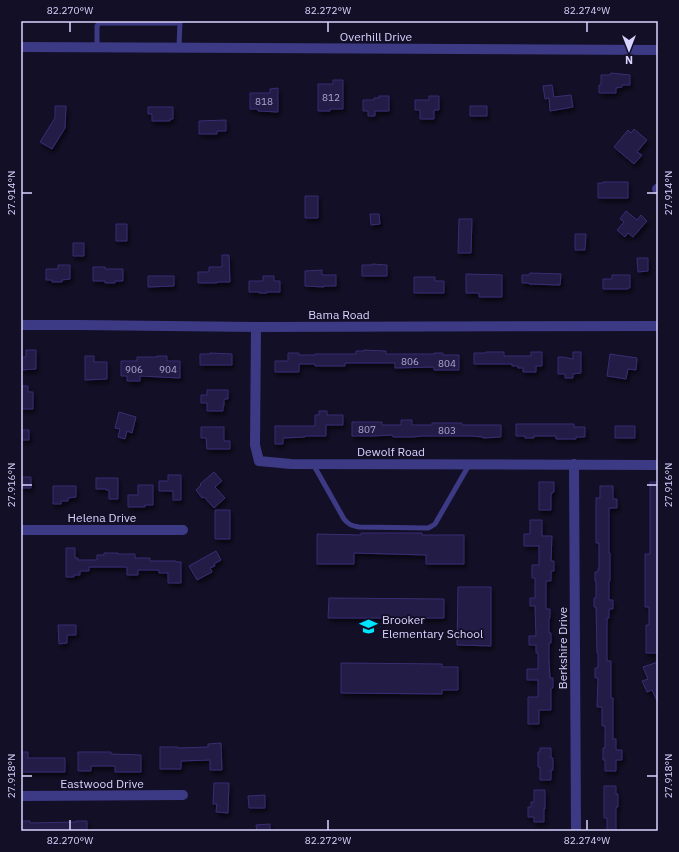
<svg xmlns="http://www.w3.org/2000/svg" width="679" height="852" font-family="'IBM Plex Sans',sans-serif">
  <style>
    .building { fill: #241b47; stroke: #3b2d73; filter: url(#shadow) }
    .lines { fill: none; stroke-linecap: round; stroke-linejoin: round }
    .service { stroke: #3d3a85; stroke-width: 5 }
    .minor { stroke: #3d3a85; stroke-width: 10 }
    .ticks { fill: none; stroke: #d9d4ff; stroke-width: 1.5 }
    .labels { text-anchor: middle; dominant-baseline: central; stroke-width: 3.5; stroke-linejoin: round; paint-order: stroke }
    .number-label { font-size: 10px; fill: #aca6d1 }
    .street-label { font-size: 12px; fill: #d9d4ff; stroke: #130f26 }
    .poi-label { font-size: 12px; fill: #d9d4ff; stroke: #130f26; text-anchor: start }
    .neatline { fill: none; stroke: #d9d4ff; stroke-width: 1.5 }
    .ticks-label { font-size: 10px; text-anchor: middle; fill: #d9d4ff }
  </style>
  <defs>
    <filter id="shadow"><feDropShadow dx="2" dy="3.5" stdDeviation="2" flood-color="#0009"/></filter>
  </defs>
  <rect width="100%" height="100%" fill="#130f26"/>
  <path class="building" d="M611,73L630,75V85H622V87L616,88V93H599V85H601V75H610Z
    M333,80H343V109H330V111H318V84H333Z
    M552,85L554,97L571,95L573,107L550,111L549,98L545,99L543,86Z
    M278,88V112L258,111V109H250V93H270V89Z
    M379,96H389V111H375V116H368V111H363V100H374V98H379Z
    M429,96H439V110H434V119H420V110H415V100H429Z
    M55,106H66L65,128L52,149L40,142L55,118Z
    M470,106H487V116H470Z
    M148,107H173V119H170V121H152V114H148Z
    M226,120V131H217V134H199V121Z
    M634,129L647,140L637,152L642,155L634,164L614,147L628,130L631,133Z
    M603,182H628V198H598V183H603Z
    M305,196H318V218H305Z
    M626,211L637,220L641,215L647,221L633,237L628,233L625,237L617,230L624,222L620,219Z
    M370,214H379L380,224L371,225Z
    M459,219H472L471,253H458Z
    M116,224H127V241H116Z
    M575,234H586L585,250H575Z
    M73,243H84V256H73Z
    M222,255H229L230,282H217V283H198V272H209V267H222Z
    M637,258H648V271L638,272Z
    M372,264L387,265V276H362V265H372Z
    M58,265H70V279L62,280V282H52V280H46V269H58Z
    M93,267H105V269H123V281H115V283H105V281H93Z
    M322,270V275H336V286H324V287L305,286V271Z
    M530,273L561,274L560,285L529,284V283H522V275H529Z
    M466,274L502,275V297H479V293H466Z
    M612,275H630V288H628V289H603V279H612Z
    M148,276H174V286L148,287Z
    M263,276H274V281H280V292H267V293H259V292H249V281H263Z
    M414,277H435V281H444V293H414Z
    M26,350H36V369L21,370V357H26Z
    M364,350L386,351V354H434V353H443V355H459V370H434V367L395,368V363H345V366H315V364H299V372H275V361H288V353H299V355H315V354H356V351H364Z
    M486,352H504V356H531V352H542V366H536V372H523V368H518V366H512V364H474V353H486Z
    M573,352H581V373L573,374V378H565V374H558V357H563L573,359Z
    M210,353L232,354V365H200V354H210Z
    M610,354L637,358L636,370L628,369L626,379L607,376Z
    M85,356H94V362H107V379L85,380Z
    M157,356H167V361H180V378L140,376V381H127V376H121V361H137V357H157Z
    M21,386H28V392H33V409H21Z
    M207,390H228V399H224V406H223V411H207V403H201V395H207Z
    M319,411H327V415H343V425H326V436H305V437L283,438V444H275V426H315V415H319Z
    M119,412L136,417L132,433L127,431L125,439L118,437L120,429L115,428Z
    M401,420H412V425H432V423H462V425H501V437L483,438V437L471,436H422L413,437H393L392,435L373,436H352V422H382V425H401Z
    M516,424H574V427H585V437H576V439H556V436H534V438H525V436H516Z
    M615,426H635V438H615Z
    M201,427H224V441H230V449H207L206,438H201Z
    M21,430H29V440H21Z
    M214,472L222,481L215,487L225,498L214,508L204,497L202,498L196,490L201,485L200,484Z
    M168,475H181V500H173V491H159V481H168Z
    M21,477H31V488H21Z
    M96,478H118V499H109V490H106V489H96Z
    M539,482H554V492H552V494H551V510H539Z
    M650,482H658V653H646V625H649V607H645V554H650Z
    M138,485H153V505H145V507H128V495H138Z
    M53,486H76V497L68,498V501H61V504H53Z
    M600,486H613V499H617V508H609V553H610V581H609V600H613V609H609V618H607V661H611V698H613V739H616V750H622V760H616V771H605V760H603V748H605V726H602V707H597L598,678H595V668H598V653H597L596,607H594V598H596V581H595V572H598V569H599V543H596V498H600Z
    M215,510H230V539H215Z
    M530,520H542V536H552L551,561H554V571H551V581H546V609H550V618H549V633H551V643H549V660L550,678H553V688H551V710H539V724H528V697H538V680H527V669H538V653H536V645H529V636H536L535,606H530V598H535V578H532V565H539V546H524V534H530Z
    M361,533H422V535H464V564H426V555L354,553V564H317V534L361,535Z
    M66,548H75V558H78V560H97V555H104V553H118V554H135V558H150V561H176V562H181V583H168V573H159V570H138V575H127V567H89V571H80V575H74V577H66Z
    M216,551L221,560L214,564L215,566L210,568L212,572L197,580L189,566Z
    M458,587H491V646L457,645Z
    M329,598L444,599V618H328Z
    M58,625H76V635H67V643L59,644Z
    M658,662V703L652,690L647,692L642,681L648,679L643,667Z
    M341,663L442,664V667H458V690H442V694L341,693Z
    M221,743L222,770H210V760L181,761V769H160V747H178V748L208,747V744Z
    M540,748H551V758H553V770H551V780H540V767H538V752H540Z
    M21,752H28V758H65V772H21Z
    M78,752H111V754L141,755V772H115V766H91V771H78Z
    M214,783H229L228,813L216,812L217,804H213Z
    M604,786H616V794H618V807H616V831H607V818H604Z
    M534,790H545V809H544V822H534V817H528V807H531V802H534Z
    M265,795V808H249L248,796Z
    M21,821H30V823L76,822V821H87V831H21Z
    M270,824V831H257L256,825Z"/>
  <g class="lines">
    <path class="service" d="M97,47V26L99,23H180
      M179,47L180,21
      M313,464L344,519C349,525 352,526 359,527L428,528L432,526L435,524L469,465"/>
    <path class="minor" d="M21,47L658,50
      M657,189L658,190
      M21,325H79L256,327L658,326
      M256,327L255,445L259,461L291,464L658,465
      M574,464L576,831
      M21,530H183
      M21,796L183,795"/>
  </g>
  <path class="ticks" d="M70,22V32M328,22V32M587,22V32M22,193H32M647,193H657M22,485H32M647,485H657M22,776H32M647,776H657M70,820V830M328,820V830M587,820V830"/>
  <defs>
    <symbol id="school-bare" viewBox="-9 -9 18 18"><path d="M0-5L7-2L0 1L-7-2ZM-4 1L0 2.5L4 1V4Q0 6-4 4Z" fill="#00e5ff" stroke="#130f26" stroke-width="2.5" paint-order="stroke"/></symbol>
  </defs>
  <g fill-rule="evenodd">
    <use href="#school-bare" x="356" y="614" width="25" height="25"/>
  </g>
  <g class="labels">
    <g class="number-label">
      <text x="331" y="97">812</text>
      <text x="264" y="101">818</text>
      <text x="410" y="361">806</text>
      <text x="447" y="363">804</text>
      <text x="134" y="369">906</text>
      <text x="168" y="369">904</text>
      <text x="367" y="429">807</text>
      <text x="447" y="430">803</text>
    </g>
    <g class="street-label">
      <text x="376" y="36">Overhill Drive</text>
      <text x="339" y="314">Bama Road</text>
      <text x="391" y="451">Dewolf Road</text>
      <text x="102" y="517">Helena Drive</text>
      <text transform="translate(562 648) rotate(-90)">Berkshire Drive</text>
      <text x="102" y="783">Eastwood Drive</text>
    </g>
    <g class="poi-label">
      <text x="382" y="619">Brooker<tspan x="382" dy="14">Elementary School</tspan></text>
    </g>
  </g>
  <rect width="679" height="852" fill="none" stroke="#130f26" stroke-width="44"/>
  <g transform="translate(629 50) rotate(180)" stroke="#130f26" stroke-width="3" paint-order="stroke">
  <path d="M0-3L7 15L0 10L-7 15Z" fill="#d9d4ff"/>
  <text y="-6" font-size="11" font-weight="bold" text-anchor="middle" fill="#d9d4ff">N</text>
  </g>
  <rect x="22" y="22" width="635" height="808" class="neatline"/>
  <g class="ticks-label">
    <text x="70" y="14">82.270°W</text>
    <text x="328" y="14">82.272°W</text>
    <text x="587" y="14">82.274°W</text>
    <text transform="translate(668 193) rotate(-90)" y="4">27.914°N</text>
    <text transform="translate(11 193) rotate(-90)" y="4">27.914°N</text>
    <text transform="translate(668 485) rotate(-90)" y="4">27.916°N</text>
    <text transform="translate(11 485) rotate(-90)" y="4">27.916°N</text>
    <text transform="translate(668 776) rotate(-90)" y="4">27.918°N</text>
    <text transform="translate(11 776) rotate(-90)" y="4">27.918°N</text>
    <text x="70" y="844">82.270°W</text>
    <text x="328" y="844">82.272°W</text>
    <text x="587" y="844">82.274°W</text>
  </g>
</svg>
